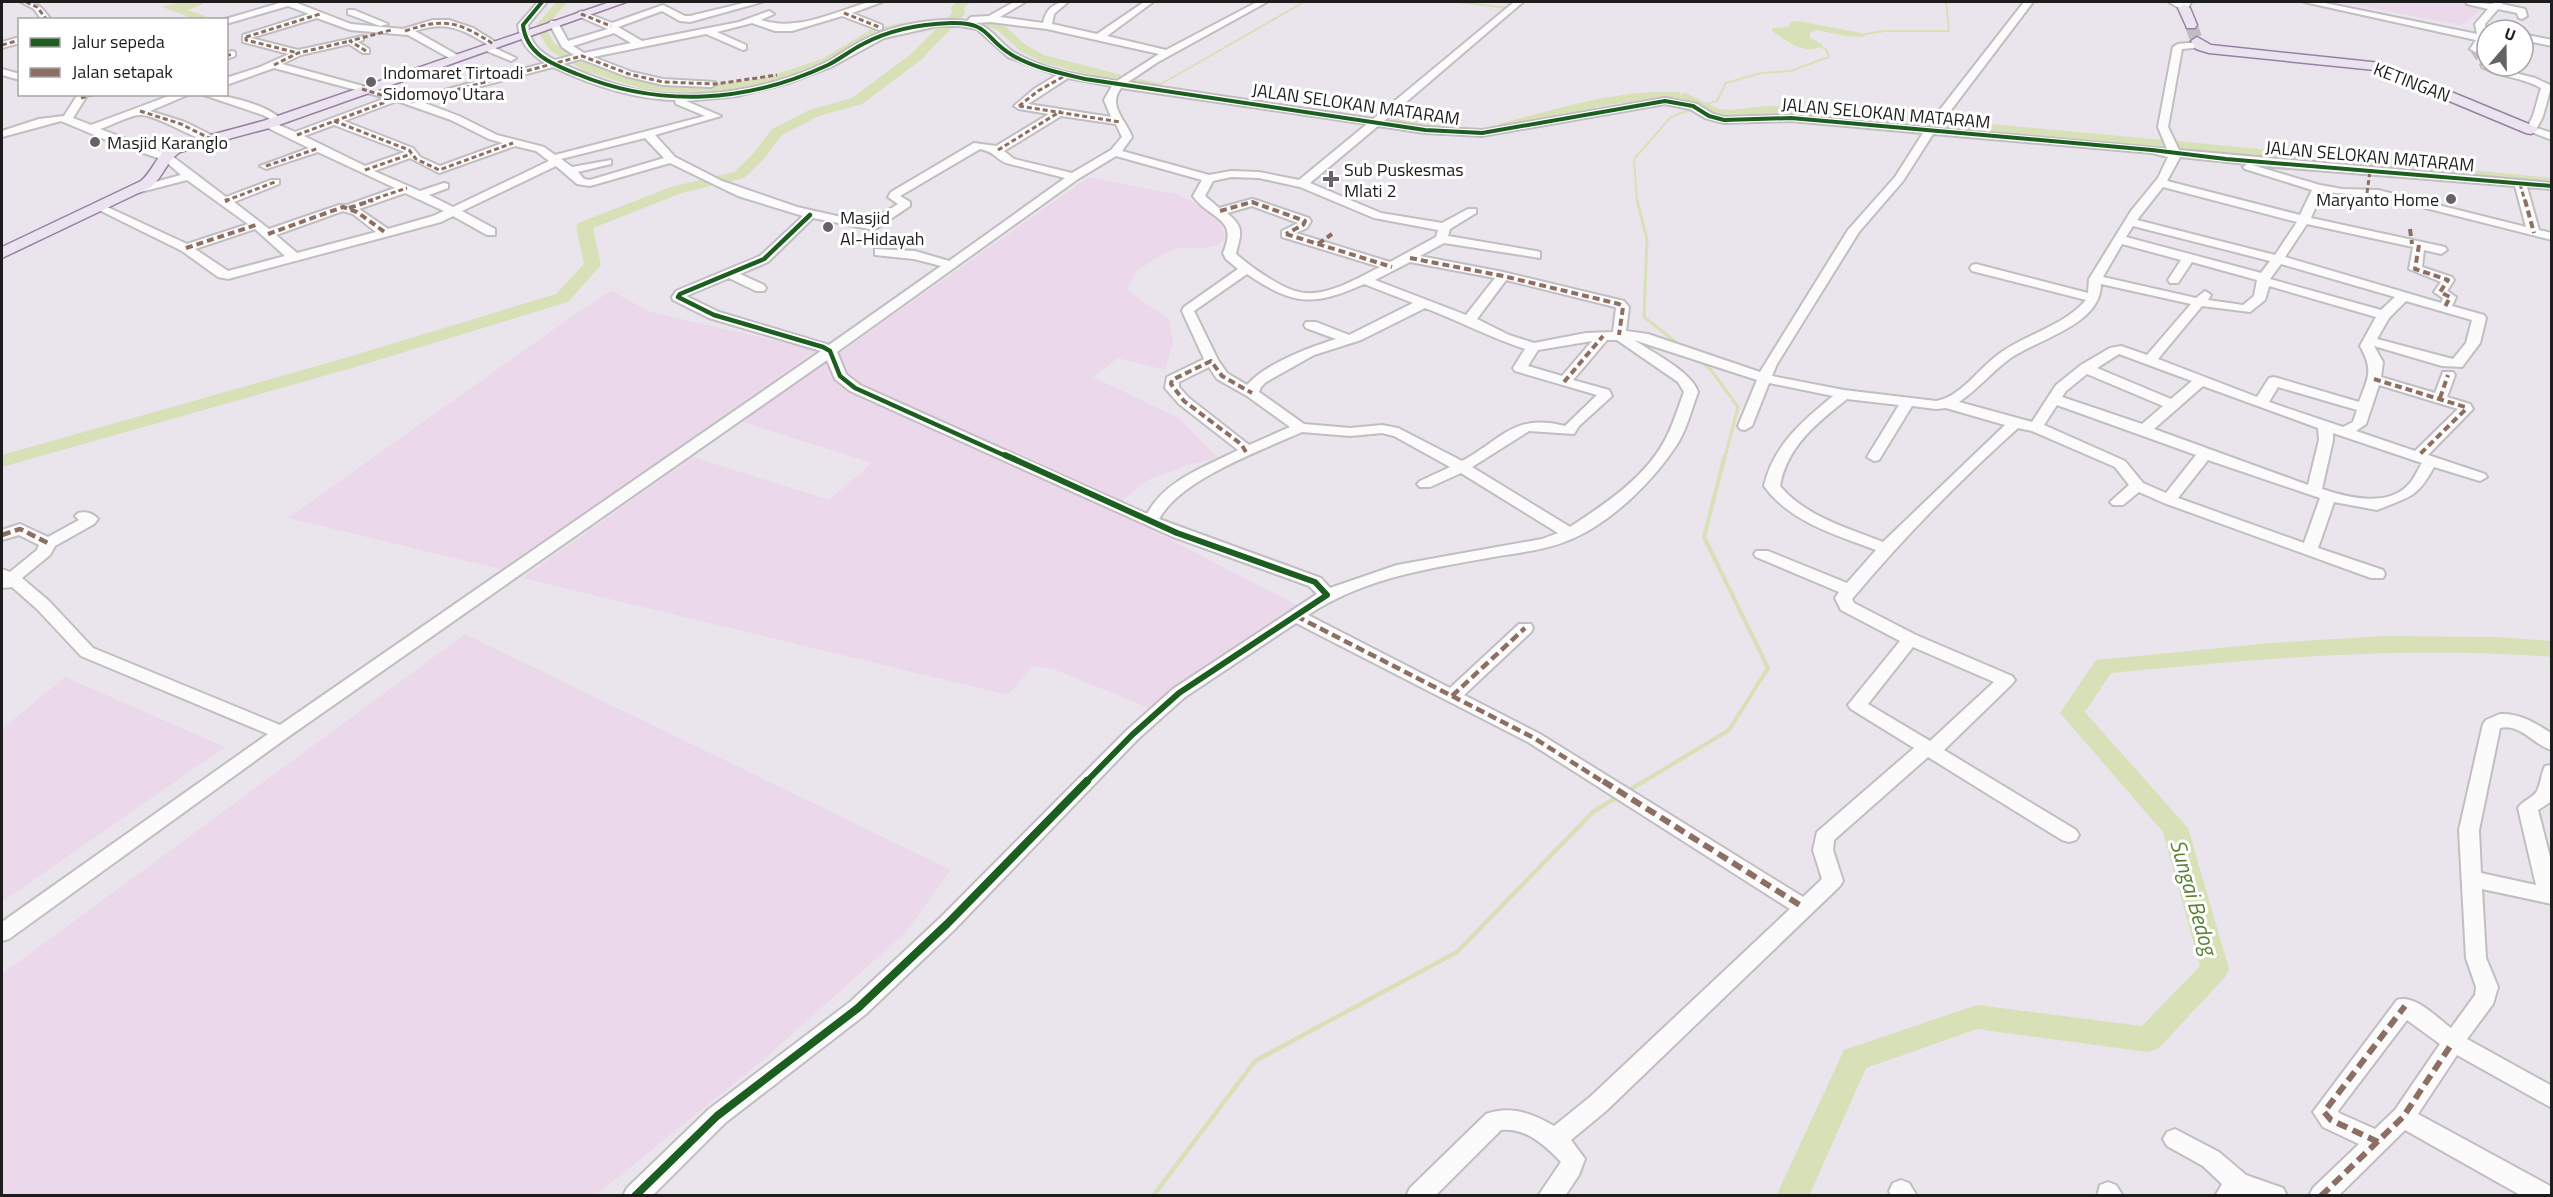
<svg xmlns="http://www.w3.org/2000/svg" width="2553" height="1197" font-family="'Titillium Web',sans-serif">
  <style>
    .farmland { fill: #ecd8eb }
    .water { fill: #d8e0b8 }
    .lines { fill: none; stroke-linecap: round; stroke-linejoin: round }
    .stream-far3 { stroke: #d8e0b8; stroke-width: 2 }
    .stream-far2 { stroke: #d8e0b8; stroke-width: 3 }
    .stream-far1 { stroke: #d8e0b8; stroke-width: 4 }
    .stream { stroke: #d8e0b8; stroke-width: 4.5 }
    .canal { stroke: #d8e0b8; stroke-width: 8 }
    .river { fill: #d8e0b8; fill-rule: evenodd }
    .minor-tunnel { stroke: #c1bdc3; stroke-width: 10; stroke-dasharray: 10 5; stroke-linecap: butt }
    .major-tunnel { stroke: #c1bdc3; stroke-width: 13; stroke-dasharray: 13 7; stroke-linecap: butt }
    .minor-casing { stroke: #c0bec1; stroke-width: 4 }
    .major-casing { stroke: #9882a2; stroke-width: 3 }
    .minor { fill: #fcfbfc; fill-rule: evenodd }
    .major { fill: #ebe3f0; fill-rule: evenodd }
    .quiet-far3 { stroke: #8d6e63; stroke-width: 3; stroke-dasharray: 5 3; stroke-linecap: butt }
    .quiet-far2 { stroke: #8d6e63; stroke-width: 4; stroke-dasharray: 7 4; stroke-linecap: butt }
    .quiet-far1 { stroke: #8d6e63; stroke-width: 4.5; stroke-dasharray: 9 4.5; stroke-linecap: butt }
    .quiet { stroke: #8d6e63; stroke-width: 6; stroke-dasharray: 11 6; stroke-linecap: butt }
    .cycleway-far3-casing { stroke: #fff; stroke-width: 6 }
    .cycleway-far2-casing { stroke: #fff; stroke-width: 8 }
    .cycleway-far1-casing { stroke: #fff; stroke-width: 10 }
    .cycleway-casing { stroke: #fff; stroke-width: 11 }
    .cycleway-far3 { stroke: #1b5e20; stroke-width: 4 }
    .cycleway-far2 { stroke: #1b5e20; stroke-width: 4.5 }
    .cycleway-far1 { stroke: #1b5e20; stroke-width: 6 }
    .cycleway { stroke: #1b5e20; stroke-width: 8 }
    .poi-dot { fill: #656365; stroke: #fff; stroke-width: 2 }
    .labels { text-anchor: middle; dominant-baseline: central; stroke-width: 6; stroke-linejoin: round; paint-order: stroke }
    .far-poi-label { font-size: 18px; fill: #1d1d1d; stroke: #fff; text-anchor: start }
    .far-street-label { font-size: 18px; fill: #1d1d1d; stroke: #fff }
    .water-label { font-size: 22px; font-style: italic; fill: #5a8036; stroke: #fff }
  </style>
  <rect width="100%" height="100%" fill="#eae5ec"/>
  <path class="farmland" d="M2340,2H2492L2461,25Z
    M1089,177L1176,194L1215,212L1225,238L1218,245L1207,248H1177L1155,259L1137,271L1127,289L1146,304L1169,318L1173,343L1165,370L1118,358L1093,377L1179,418L1218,458L1191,464L1148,480L1122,501L1129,518L1302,608L1154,710L1053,669L1033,666L1008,695L522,578L693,457L829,500L872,463L742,422Z
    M611,291L651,312L816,350L508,571L288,518L578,312Z
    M465,634L951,870L905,933L762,1061L596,1195H2V974Z
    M65,677L225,747L2,902V729Z"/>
  <path class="water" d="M181,2H217L202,3L203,4L188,10L213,19H194L162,7Z
    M1798,21L1861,33L1866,37L1846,36L1816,30L1810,33V38L1823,45C1806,57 1787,41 1772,31L1773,28L1788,27L1791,22Z"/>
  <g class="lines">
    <path class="stream-far3" d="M1457,2L1508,8
      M1859,35L1885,31H1949L1946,2
      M1156,87L1304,2
      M1706,104L1717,101L1726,83L1761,73L1790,71L1829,57L1826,49L1819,46
      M1637,201L1634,159L1671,117L1693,109"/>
    <path class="stream-far2" d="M1637,200L1647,239L1644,317L1681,346
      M1699,360L1711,370L1738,407L1725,457"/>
    <path class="stream-far1" d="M1641,783L1729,730L1768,668L1704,537L1725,455"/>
    <path class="stream" d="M1626,792L1644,781
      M1153,1196L1255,1061L1457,952L1594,811L1619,796"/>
    <path class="canal" d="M562,2L540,27L552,47L588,68L647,86L708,89L755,84L777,78L825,62L873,33L908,26
      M982,21L999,26L1023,48L1040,57
      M1044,59L1118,78
      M1129,81L1157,87
      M1685,97L1718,113L1732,114L1766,110L1801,111L1924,122
      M1385,121L1440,129
      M1938,123L2163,144
      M1502,127C1559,113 1617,93 1677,96
      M2177,145L2552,182"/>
    <path class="river" d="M957,2H970L964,8L965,14L921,60L862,104L819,116L782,135L763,160L744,178L682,193L593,228L601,265L568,302L352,368L2,467V455L338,360L556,294L584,264L576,226L578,223L671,187L734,172L753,154L772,129L809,110L852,98L911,54L952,13L951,7Z
      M2384,636L2496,637L2552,641V657C2404,645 2258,659 2111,673L2085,712L2188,828L2229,969L2225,977L2159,1048L2148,1052L1977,1029L1866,1068L1809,1196H1776L1844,1050L1977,1005L2142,1026L2200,966L2163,832L2060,713L2096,660L2271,643Z"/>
    <path class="minor-tunnel" d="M2475,49L2485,65"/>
    <path class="major-tunnel" d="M2191,25L2197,41"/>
    <defs>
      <path id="minor" d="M21,2C37,1 42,7 51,20H42L34,9Z
        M283,2H297V3L351,24L403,29L433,20H449L473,28L500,45L495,48L516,58L511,61L484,50V46H490C463,29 446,20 415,31L459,56V60H453L408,35L350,30L317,18L251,38L298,50L363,36V40L358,42L369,49V53H363L349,44L301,55L282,64L411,99L545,63C530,54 520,43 518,25L538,2H547L528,25C530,43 539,52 555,60L574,55L562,47L549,23L551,21H557L568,41L608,29L578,16L576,14L581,11L612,23L663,5L685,16H690L748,2H762L690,22L680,21L662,11L618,27L642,41L739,22L769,11L774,14L761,20C796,32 834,12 869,2H882L852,13L882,25V29L879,30L842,16L792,31H775L752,23L717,32L746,45V49L743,50L706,34L593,57L632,72L663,79L715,82L716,84L711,87L663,85L625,76L581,59L563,64C588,75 614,86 641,91C701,101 769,89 825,63C837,57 848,48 860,42C891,25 933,17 967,21L971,17L989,16L1014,2H1025L1000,17L1043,23C1046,9 1054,2 1068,2L1054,14L1052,24L1097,34L1144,2H1153L1107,36L1166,50L1257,2H1267L1158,62L1128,82L1373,119L1514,2H1523L1384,121L1425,127L1482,130L1665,98L1697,104L1713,114L1724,117L1791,115L2167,149L2158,127L2173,47L2178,44L2199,42L2202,43V47L2182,49L2168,127L2179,150L2552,183V189L2527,187L2539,230L2552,233V240L2378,196L2322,192L2311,218L2445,247L2447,250L2441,254L2424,250L2422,267L2452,277L2454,280L2447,291L2456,297L2452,306L2484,315L2486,318L2480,343L2462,367L2442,366L2374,346L2383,362L2381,377L2435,393L2443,372H2453L2455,375L2447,397L2470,404L2473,409L2428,455L2485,474L2487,477L2480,481L2434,467C2418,496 2412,496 2382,508L2377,510L2334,502L2318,548L2383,570L2385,574L2383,578H2371L2164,503L2139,492L2123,505H2113L2110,502L2129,485L2115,467L2032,431L2018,428C1959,481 1903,538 1852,599L1854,603L1916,635L2012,676L2015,680L2012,684L1944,750L2076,830L2079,835L2076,840L2069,842L2062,840L1928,757L1834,840L1833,850L1843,881L1840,886L1606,1111L1571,1140L1585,1159L1579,1175L1565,1196H1538L1561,1162C1545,1145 1525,1127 1501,1130L1435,1196H1406L1410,1188L1486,1114C1511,1105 1531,1113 1554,1126L1590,1097L1790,909L1528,742L1296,623L1185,697L1138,739L954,930L866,1014L725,1123L652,1196H623L627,1188L709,1109L850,1002L940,918L1126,731L1173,689L1317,594L1309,586L1171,536L850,391L835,379L827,360L288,737L9,939L2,941V922L268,734L81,656L37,609L12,587L2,588V569L10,572L37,550L39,545L19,535L2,540V530L20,524L48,537L79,520L75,516L78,513C85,511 93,513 98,519L94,524L55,546L50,555L22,578L49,601L93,648L280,725L821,351L709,318L673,300L672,297L676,291L760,256L803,216L738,196L670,163L590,186L577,184L556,166L462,211L495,229V235H487L453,216L441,222L228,279L218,277L182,251L93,207L95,205H103L187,244L248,224L187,180L133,194L129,193V189L181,175L164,160L111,142L61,121L2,137V131L39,119L64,116L78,94H88L73,118L91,125L174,94H190L150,111L185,122L217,138V142C201,145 162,116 141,115C132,114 110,126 100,129L172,156L226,197L271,180H279V184L234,202L269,229L339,205H347L395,188L318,152L266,169L260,166L309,148L264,126V122H272L295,132L386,98L274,68L226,85V78L260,67L289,54L243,42V35L309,14L288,6L226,24V20H222ZM991,22L1047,29L1159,54L1117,81C1083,76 1046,71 1015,53C1000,44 993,28 975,23ZM938,26H960L977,29L1008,57L1057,75L1034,89L1014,106L1019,109L1049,114L996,146L974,143L891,192L888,197L898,204L868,223L797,207L722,181L675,157L655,135L721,116L686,101L737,96L789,83L831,67L884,38ZM614,33L631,43L584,53L573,46ZM553,67C591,85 632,99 675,100L676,104L705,116L555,155L544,147L497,135L459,116L422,102ZM1068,78L1112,86L1104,100L1111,117L1028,104ZM1121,88L1367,124L1299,180L1259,172L1231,171L1209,175L1122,151L1132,137C1126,120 1107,106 1121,88ZM397,101L451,120L489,139L503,143L440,166L420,157L413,148L344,121ZM1665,104L1690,109L1705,118L1724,123L1791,121L1923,133L1895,177L1848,230L1760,372L1648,334L1626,331L1629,307L1624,301L1503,272L1420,256L1444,243L1540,258V252L1536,251L1448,236L1450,229L1476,213V209H1468L1442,223L1381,213L1310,183L1378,126L1425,133L1482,136ZM1061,116L1116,124L1122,137L1111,150L1072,173L1014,159L1004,151ZM334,125L405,152L365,166L304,136ZM1933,134L2152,153L2168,157L2158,178L2131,211L2089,279L2088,293L1976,264L1972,265L1970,268L1972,271L2086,300C2062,328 2023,334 1995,357C1977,371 1960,397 1936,401L1844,390L1772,376L1777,364L1859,232L1903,181ZM645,138L664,158L590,180L584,179L578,172L611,164V160L572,167L561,159ZM515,146L536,151L549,161L453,207L429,195L448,188V184L444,183L420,191L374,171L410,158L439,173ZM980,149C997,153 993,157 1006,163L1065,178L949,261L915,251L875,249V255L914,259L941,266L829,345L719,312L686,296L729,278L756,291H764L766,288L764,285L740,274L768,262L813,218L874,230L910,206V202L900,196ZM1116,156L1202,180L1193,196C1210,220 1239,217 1223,253L1226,259L1238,269L1184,307L1182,311L1204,359L1167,377L1165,388L1179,404L1238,450C1205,467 1165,480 1147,514L860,385L846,374L837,352L1078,179ZM2180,157L2247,164L2243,167L2245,169L2312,190L2300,215L2167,181ZM2252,165L2515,186L2526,227L2378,190L2342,189L2320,185ZM1231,177L1259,178L1300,187L1374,218L1438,230L1436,237L1390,262L1296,233L1307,228L1311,221L1309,218L1256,200L1252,199L1219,208L1205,196L1213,181ZM2163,187L2297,222L2275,255L2137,220ZM405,193L444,211L433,216L388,229L359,209ZM1252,206L1298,223L1282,231V237L1380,267C1358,278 1330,295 1305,293C1285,292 1251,267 1236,254C1240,235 1246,228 1227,213ZM343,211L353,214L376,232L297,253L276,235ZM2307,224L2413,247L2409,269L2441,282L2434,292L2443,298L2441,303L2285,257ZM2133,226L2270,261L2261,273L2126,237ZM255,229L285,256L228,271L195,249ZM2122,244L2181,260L2168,280L2170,283H2178L2192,262L2257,280L2254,296L2243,305L2208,300L2211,295L2205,291L2196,298L2103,277ZM1410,262L1495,278L1466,315L1375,280ZM2281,264L2395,297L2381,310L2270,279ZM1247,274C1293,305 1313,307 1364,284L1413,303L1349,335L1316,322H1306L1304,325L1306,328L1336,339C1310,347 1265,364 1247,385L1227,373L1218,360L1194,311ZM1506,280L1615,307L1616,308L1613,332L1586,333L1534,343L1509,335L1477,319ZM2101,284L2191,304L2147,355L2121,346L2110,348L2081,365L2056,385L2032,422L1959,402C1977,390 1991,373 2008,360C2036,339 2101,326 2101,284ZM2269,286L2376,317L2360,346C2374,370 2368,378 2359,402L2274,377L2269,378L2257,397L2158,359L2202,306L2250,312L2265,300ZM2406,301L2472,320L2466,343L2453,359L2377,339L2389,318ZM1425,308C1459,321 1491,338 1525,349L1513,368L1515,371L1597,395L1565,426C1513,413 1503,439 1462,461L1398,428L1382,425L1350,428L1304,424L1259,392L1261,387L1266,382L1314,355L1361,340ZM1607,340H1617L1678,382L1684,392C1678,408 1673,425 1665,440C1645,478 1605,504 1570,527L1472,467L1529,431L1574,434L1579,426L1612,396L1609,390L1573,380ZM1634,340L1757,380L1738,426L1740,429L1745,430L1752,426L1769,383L1833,396C1802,421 1773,446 1764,486C1790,522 1836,535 1876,550L1847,583L1768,551H1756L1754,554L1756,557L1839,592L1835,598L1841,610L1900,641L1848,705L1851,709L1914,748L1817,832L1813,850L1822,879L1803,897L1540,734L1464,695L1531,632L1533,628L1531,624H1519L1450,688L1308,615C1365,577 1432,568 1499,556C1524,552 1550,549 1574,538C1614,520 1655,479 1678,443C1687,428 1692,408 1698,392C1692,372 1652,352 1634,340ZM1592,341L1562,376L1528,366L1538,350ZM2119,354L2192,381L2171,399L2097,368ZM1209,367L1217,379L1247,396L1290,427L1249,445L1189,398L1179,387V382ZM2087,374L2163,406L2142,424L2062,397L2066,391ZM2379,385L2458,409L2415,451L2356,431L2366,424ZM2203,386L2318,428L2319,440L2308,485L2154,429ZM2278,387L2357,410L2353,422L2343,427L2269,402ZM1847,399L1899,405L1867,457L1874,461L1879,460L1912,406L1936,409L1946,408L2005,425L1883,542C1847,528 1805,516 1780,486C1787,446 1817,423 1847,399ZM2057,405L2196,455L2166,493L2143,483L2125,461L2044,425ZM1302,432L1350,436L1382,433L1394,436L1450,467L1420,481L1417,484L1420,487H1430L1461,473L1558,533L1542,539L1397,565L1330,588L1321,578L1159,519C1181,479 1260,451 1302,432ZM2333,433L2422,463C2418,469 2415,477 2410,483C2389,508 2349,498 2322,489L2333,440ZM2208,460L2320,498L2304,543L2178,498ZM1913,647L1994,682L1930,741L1868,704Z
        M2024,2H2033L1945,118V122H1937L1934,118L1935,116Z
        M2169,2H2191L2187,10L2184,11Z
        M2304,2H2320L2477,34L2475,24L2488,9L2467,4L2466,2L2492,4L2495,2H2503L2502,4L2525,9L2527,16L2522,19L2519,18L2517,13L2498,9L2485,24L2487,42L2485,41L2478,51L2475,52L2470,49L2476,40Z
        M348,10H354L388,24L380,26L348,14Z
        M2523,34L2552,40V46L2523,40Z
        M20,37V43L2,48V42Z
        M232,51L235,52V56L226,59V53Z
        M2482,63H2487V66L2535,78L2550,85L2551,87L2543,116L2537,128L2552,133V140L2526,130L2533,116L2541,88C2522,77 2500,77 2482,67Z
        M2,69L20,74V80L2,75Z
        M201,94C223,94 267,104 282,120L277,123L263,115Z
        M2500,714C2520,713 2536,723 2552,734V750C2533,745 2521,723 2500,728L2479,830L2481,873L2536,885L2518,808C2523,800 2533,798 2537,791C2541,783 2541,774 2545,766L2552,765V801L2538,810L2552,865V904L2482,889L2486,958L2498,987L2493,1004L2467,1039L2552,1086V1108L2457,1055L2418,1114L2552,1187V1196H2522L2405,1130L2338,1196H2309L2313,1188L2359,1144L2323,1127L2313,1112L2397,1000C2415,994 2437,1018 2451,1028L2475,995L2476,987L2466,958L2459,830L2483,724L2486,720ZM2407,1020L2440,1044L2395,1110L2375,1129L2339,1113L2338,1111Z
        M2175,1129L2219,1152L2246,1175L2283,1188L2287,1196H2215L2222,1184L2203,1166L2167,1146L2163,1139L2167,1132Z
        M1901,1180L1909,1183L1917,1196H1891L1889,1191L1893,1183Z
        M2108,1182L2116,1185L2123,1196H2097L2100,1185Z"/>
      <path id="major" d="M610,2H626L273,127L180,152C167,160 163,177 151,187L2,258V247L141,181C153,171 157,154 170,146L263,121Z
        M2184,4L2190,8L2197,25L2195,28H2187L2178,8Z
        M2197,37L2211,45L2381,63L2536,127L2538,130L2531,134L2526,133L2375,70L2209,53L2196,49L2191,41Z"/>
    </defs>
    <use href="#minor" class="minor-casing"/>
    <use href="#major" class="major-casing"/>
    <use href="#minor" class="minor"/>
    <use href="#major" class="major"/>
    <path class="quiet-far3" d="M26,2L37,7L47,20
      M844,13L879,27
      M581,14L611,26
      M405,31C446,17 459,22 495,45
      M246,37L320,14
      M246,37V40L298,53
      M2,45L20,40
      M366,51L350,41L391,30
      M226,56L232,54
      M274,65L298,53L350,41
      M362,89L394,99
      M81,98L95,94
      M411,102L582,56L629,74L663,82L716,84L777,75
      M1019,106L1120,122
      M1019,106L1038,91L1066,75
      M140,111L181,124L213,140
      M334,121L409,150L416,159L439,170L513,143
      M297,135L394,99
      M998,150L1061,111
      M266,166L319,148
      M365,170L411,154
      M2520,184L2525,201
      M2367,193L2370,171
      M225,201L275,182
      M368,201L407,188"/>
    <path class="quiet-far2" d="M2525,200L2534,233
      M225,201L228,200
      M2412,201L2413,210
      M349,208L373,200
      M1220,211L1252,202L1305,221L1303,225L1286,234
      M2410,229L2412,244
      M268,234L343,207L357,212L386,233
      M1286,234L1392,267
      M1318,244L1332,234
      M2419,245L2415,269L2448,280L2440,292L2450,297L2445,307
      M186,248L256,225
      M1410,258L1503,276L1619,304L1623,307L1619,335
      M2374,379L2465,407L2466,409L2418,456
      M1564,382L1603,336
      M2440,398L2448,375
      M1246,452L1241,444L1184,401L1171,384L1172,380L1211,361L1222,376L1252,393"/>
    <path class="quiet-far1" d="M2,535L20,529L48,543
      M1296,616L1534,738L1605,783
      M1452,696L1525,628"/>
    <path class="quiet" d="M1603,781L1803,907
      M2378,1142L2331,1120L2324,1112L2405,1006
      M2321,1196L2403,1117L2453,1042"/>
    <defs>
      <path id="cycleway-far3" d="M542,2L523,25C526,54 552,64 577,74C659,108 747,103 828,65C840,59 851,50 863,44C889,30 921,24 951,23C991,22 984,39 1012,55C1034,68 1060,73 1085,79L1425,130L1482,133L1665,101L1693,106L1709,116L1724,120L1791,118L2152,150L2226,159L2552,186"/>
      <path id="cycleway-far2" d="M810,215L764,259L680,294L678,297L714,315L823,347L830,351L840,376L855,388L1008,457"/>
      <path id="cycleway-far1" d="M1005,455L1177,533L1315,582L1327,595L1179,693L1132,735L1085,783"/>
      <path id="cycleway" d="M635,1196L717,1116L858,1008L947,924L1087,781"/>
    </defs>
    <use href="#cycleway-far3" class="cycleway-far3-casing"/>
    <use href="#cycleway-far2" class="cycleway-far2-casing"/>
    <use href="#cycleway-far1" class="cycleway-far1-casing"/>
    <use href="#cycleway" class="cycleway-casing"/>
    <use href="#cycleway-far3" class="cycleway-far3"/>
    <use href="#cycleway-far2" class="cycleway-far2"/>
    <use href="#cycleway-far1" class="cycleway-far1"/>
    <use href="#cycleway" class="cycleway"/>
  </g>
  <g class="poi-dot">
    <circle cx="371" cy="82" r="6"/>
    <circle cx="95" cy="142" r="6"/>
    <path d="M1328 170h6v6h6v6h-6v6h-6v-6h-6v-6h6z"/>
    <circle cx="2451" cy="199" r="6"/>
    <circle cx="828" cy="227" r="6"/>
  </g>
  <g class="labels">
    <g class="far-poi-label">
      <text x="383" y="72">Indomaret Tirtoadi<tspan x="383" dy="21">Sidomoyo Utara</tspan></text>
      <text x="107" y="142">Masjid Karanglo</text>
      <text x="1344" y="169">Sub Puskesmas<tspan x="1344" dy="21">Mlati 2</tspan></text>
      <text x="2439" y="199" text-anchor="end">Maryanto Home</text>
      <text x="840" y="217">Masjid<tspan x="840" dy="21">Al-Hidayah</tspan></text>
    </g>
    <g class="far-street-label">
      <text transform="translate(2412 82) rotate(21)">KETINGAN</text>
      <text transform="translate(1356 104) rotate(8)">JALAN SELOKAN MATARAM</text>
      <text transform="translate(1886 113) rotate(5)">JALAN SELOKAN MATARAM</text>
      <text transform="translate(2370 156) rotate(5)">JALAN SELOKAN MATARAM</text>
    </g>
    <g class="water-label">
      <text transform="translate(2194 897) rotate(74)">Sungai Bedog</text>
    </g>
  </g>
  <rect width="2553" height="1197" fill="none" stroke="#1d1d1d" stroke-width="6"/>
  <rect x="18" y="18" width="210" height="78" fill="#ffffff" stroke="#a5a5a5" stroke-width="1.5"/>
  <rect x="30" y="38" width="30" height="9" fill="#1b5e20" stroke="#a5a5a5" stroke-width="1.5"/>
  <text x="72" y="48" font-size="18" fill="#1d1d1d">Jalur sepeda</text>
  <rect x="30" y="68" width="30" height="9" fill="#8d6e63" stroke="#a5a5a5" stroke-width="1.5"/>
  <text x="72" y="78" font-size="18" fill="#1d1d1d">Jalan setapak</text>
  <g transform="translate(2505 48) rotate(20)"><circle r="28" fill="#ffffff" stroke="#a5a5a5" stroke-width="1.5"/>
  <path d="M0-4.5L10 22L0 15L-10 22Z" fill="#656365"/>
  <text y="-9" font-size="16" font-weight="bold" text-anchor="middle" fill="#1d1d1d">U</text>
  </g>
</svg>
